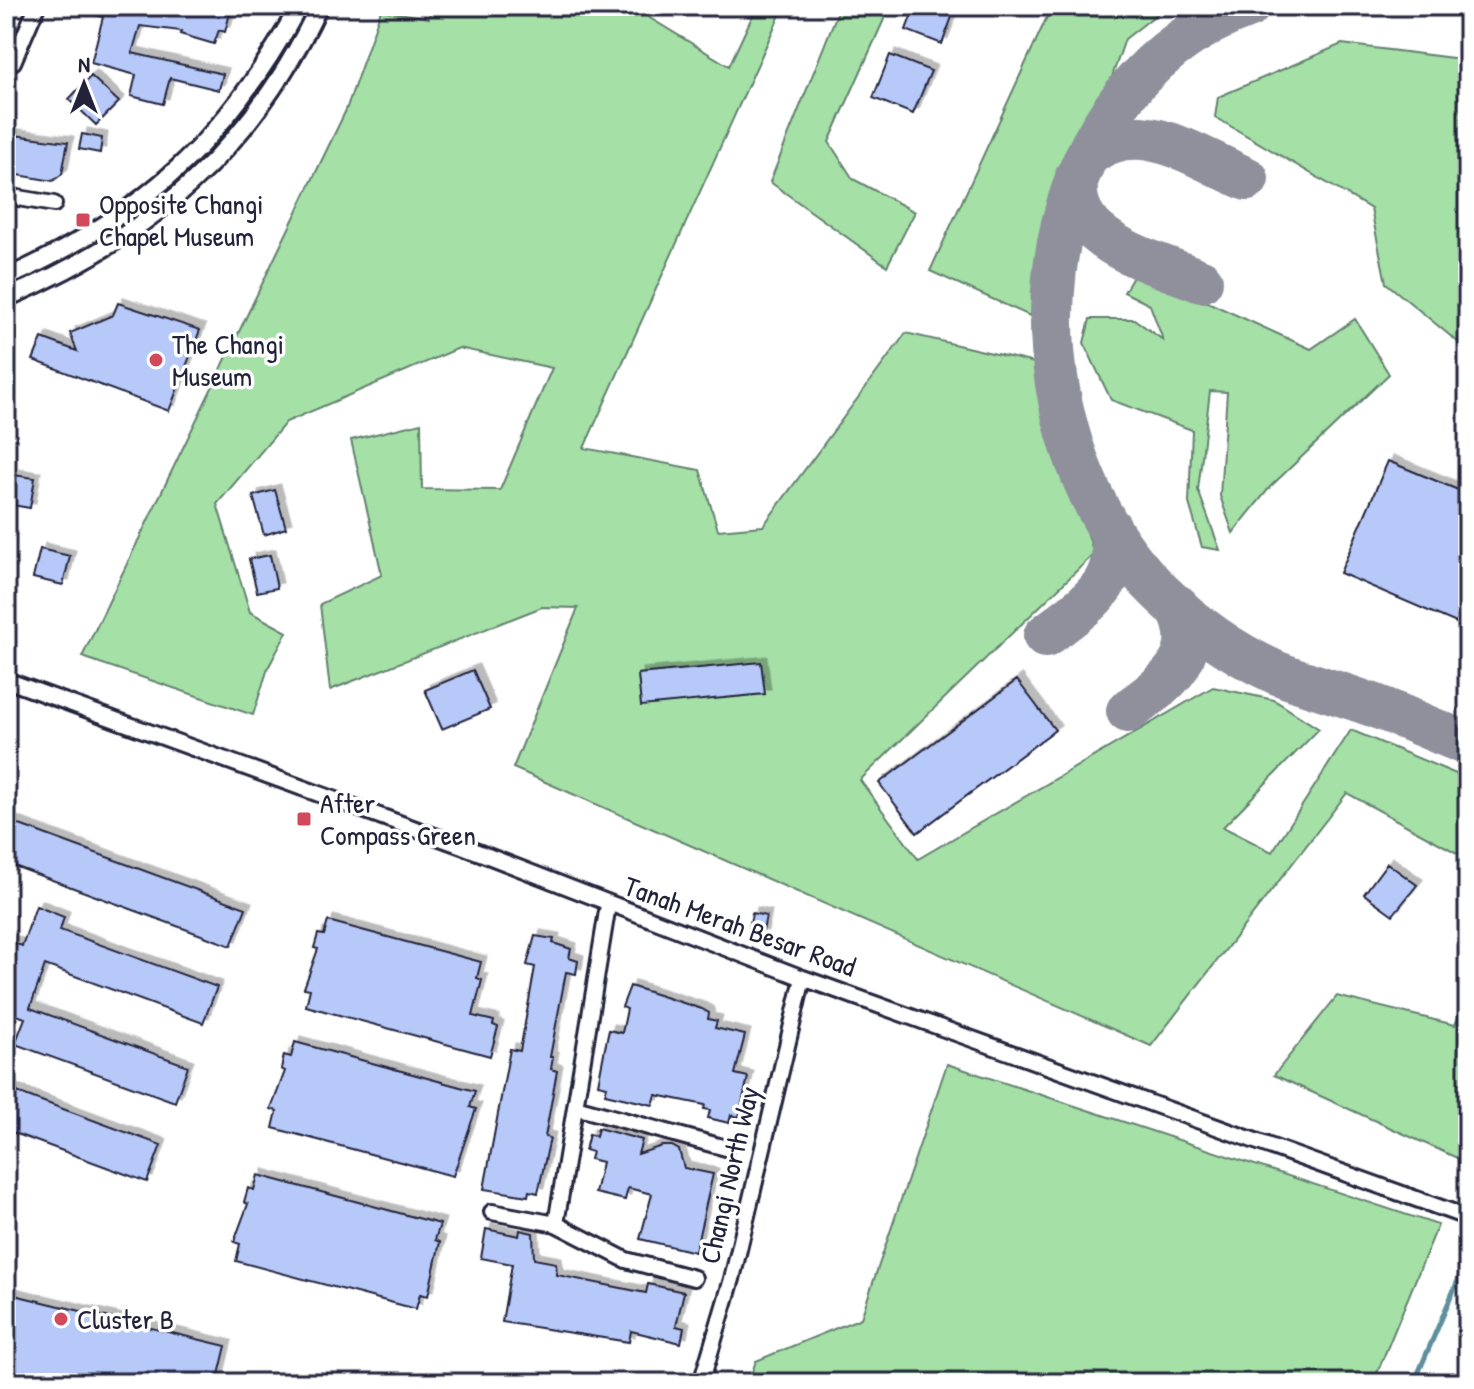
<svg xmlns="http://www.w3.org/2000/svg" width="1474" height="1389" font-family="'Patrick Hand',sans-serif">
  <style>
    .green { fill: #a5e0a6; stroke: #648170; stroke-width: 2 }
    .lines { fill: none; stroke-linecap: round; stroke-linejoin: round }
    .stream { stroke: #5f8f9e; stroke-width: 5 }
    .taxiway { stroke: #90909d; stroke-width: 44 }
    .building { fill: #b6c9f9; stroke: #22223b; stroke-width: 2; filter: url(#shadow) }
    .minor-casing { stroke: #22223b; stroke-width: 20 }
    .tertiary-casing { stroke: #22223b; stroke-width: 22 }
    .minor { stroke: #fff; stroke-width: 14 }
    .tertiary { stroke: #fff; stroke-width: 16 }
    .poi-dot { fill: #d1495b; stroke: #fff; stroke-width: 3 }
    .labels { text-anchor: middle; dominant-baseline: central; stroke-width: 7; stroke-linejoin: round; paint-order: stroke }
    .poi-label { font-size: 28px; fill: #22223b; stroke: #fff; text-anchor: start }
    .street-label { font-size: 28px; fill: #22223b; stroke: #fff }
  </style>
  <defs>
    <filter id="shadow"><feDropShadow dx="5.5" dy="-5.5" stdDeviation="0" flood-color="#0004"/></filter>
  </defs>
  <rect width="100%" height="100%" fill="#fff"/>
  <filter id="ink" filterUnits="userSpaceOnUse"><feTurbulence type="fractalNoise" baseFrequency=".0125" numOctaves="2"/><feDisplacementMap in="SourceGraphic" scale="16" xChannelSelector="R" yChannelSelector="G"/><feConvolveMatrix kernelMatrix="1 2 1 2 8 2 1 2 1" color-interpolation-filters="sRGB"/></filter>
  <g filter="url(#ink)">
    <path class="green" d="M431,6H630L729,66L757,6H784L584,448L700,470L718,530L763,526L906,333L1035,363L1094,554L860,780L918,859L1213,687L1274,700L1319,729L1223,827L1272,852L1351,730L1468,779V859L1347,793L1151,1046L513,768L578,608L542,607L330,690L320,604L382,575L351,440L421,423L422,489L500,490L552,368L459,348L286,422L217,504L250,612L287,632L268,668L253,715L82,657L346,110L381,10L429,18Z
      M840,6H890L829,142L853,179L915,212L887,266L770,182Z
      M1052,6H1167L1125,39L1030,316L930,271Z
      M1342,44L1468,60V337L1459,343L1386,283L1371,209L1215,117L1218,97Z
      M1137,270L1311,349L1355,319L1389,374L1270,487L1233,533L1220,496L1227,392L1210,391L1198,490L1220,550L1202,547L1189,503L1192,430L1111,400L1084,343L1090,319H1134L1163,340L1150,305L1124,292Z
      M1468,994V1163L1274,1075L1337,996L1455,1025Z
      M947,1064L1438,1225L1373,1383H748L756,1361L861,1318Z"/>
    <g class="lines">
      <path class="stream" d="M1414,1383L1468,1257"/>
      <path class="taxiway" d="M1249,6C1013,91 996,434 1161,593C1194,625 1233,653 1275,672C1305,684 1337,692 1367,703C1401,715 1434,731 1468,744
        M1086,157C1136,112 1195,157 1247,179
        M1077,176C1064,243 1156,262 1201,281
        M1045,636C1082,607 1127,583 1110,528
        M1128,711C1165,683 1205,659 1177,606"/>
    </g>
    <path class="building" d="M77,6H232L225,32L219,30L214,44L180,34L181,31L140,26L132,53L223,74L219,90L170,78L163,104L131,96L136,75L91,63L103,17L76,9Z
      M915,6H956L942,44L906,30Z
      M890,55L931,71L913,114L873,98Z
      M91,76L119,102L96,125L69,99Z
      M6,134L68,142L62,174L53,181L6,173Z
      M82,134L102,138L100,153L79,149Z
      M118,303L200,330L169,411L33,360L42,338L77,351L70,333L113,315Z
      M1388,461L1468,494V628L1340,573Z
      M6,474L35,478L30,508L6,504Z
      M275,490L286,528L264,535L253,496Z
      M40,549L70,556L63,585L33,578Z
      M270,555L277,588L257,592L249,559Z
      M761,662L765,694L641,706L638,674Z
      M473,670L490,709L442,729L425,690Z
      M1017,680L1055,730L917,833L879,783Z
      M6,820L246,908L231,946L6,863Z
      M1387,863L1417,885L1393,915L1364,894Z
      M36,906L64,917L60,930L217,987L203,1023L45,965L30,1008L188,1066L175,1102L15,1044L25,1018L6,1011V940L22,946Z
      M752,913L766,916L762,936L748,934Z
      M328,921L481,962L477,978L482,980L473,1016L494,1021L493,1025L498,1027L490,1056L306,1006L310,989L304,988L318,949L314,948L318,934L324,935Z
      M535,936L554,939L553,943L571,949L569,958L578,961L576,974L566,972L550,1057H553L551,1069L557,1071L545,1137L550,1138L538,1193L529,1191L528,1196L484,1189L510,1049L520,1051L535,967L527,965Z
      M630,986L702,1009L709,1013L708,1019L717,1021L715,1028L745,1035L735,1074L748,1077L739,1117L731,1115L729,1123L708,1118L710,1110L704,1109L705,1105L656,1095L653,1105L605,1094L607,1086L598,1084L605,1048L609,1030L622,1033L627,1009L622,1007Z
      M295,1042L475,1091L470,1107L476,1109L453,1176L273,1128L277,1111L271,1109L285,1071L281,1069L284,1055L291,1057Z
      M6,1088L161,1145L147,1182L6,1130Z
      M598,1128L642,1140L638,1154L662,1146H672L679,1150L684,1168L713,1174L695,1252L640,1239L652,1194L628,1188L625,1200L595,1193L602,1162L590,1159L592,1152L585,1150L589,1134L596,1136Z
      M258,1175L440,1224L435,1240L440,1242L428,1296L420,1294L416,1309L236,1261L240,1244L234,1242L248,1204L244,1202L248,1188L254,1190Z
      M486,1229L519,1236L520,1230L533,1233L534,1259L556,1263L557,1275L646,1293L648,1284L684,1292L676,1326L684,1328L681,1343L631,1331L629,1342L502,1322L512,1264L481,1258Z
      M6,1293L226,1346L217,1383H6Z"/>
    <g class="lines">
      <defs>
        <path id="minor" d="M13,62L37,6
          M6,196L54,204
          M6,680L462,846L803,978L1458,1214
          M575,1107L726,1148
          M492,1212L556,1224L626,1260L694,1278
          M556,1224L608,905
          M701,1383L732,1279L803,978"/>
        <path id="tertiary" d="M6,278C144,216 227,139 299,6
          M6,298C149,238 253,148 319,6"/>
      </defs>
      <use href="#minor" class="minor-casing"/>
      <use href="#tertiary" class="tertiary-casing"/>
      <use href="#minor" class="minor"/>
      <use href="#tertiary" class="tertiary"/>
    </g>
  </g>
  <g class="poi-dot">
    <rect x="75" y="212" width="16" height="16" rx="4"/>
    <circle cx="156" cy="360" r="8"/>
    <rect x="296" y="811" width="16" height="16" rx="4"/>
    <circle cx="61" cy="1319" r="8"/>
  </g>
  <g class="labels">
    <g class="poi-label">
      <text x="99" y="204">Opposite Changi<tspan x="99" dy="32">Chapel Museum</tspan></text>
      <text x="172" y="344">The Changi<tspan x="172" dy="32">Museum</tspan></text>
      <text x="320" y="803">After<tspan x="320" dy="32">Compass Green</tspan></text>
      <text x="77" y="1319">Cluster B</text>
    </g>
    <g class="street-label">
      <text transform="translate(740 926) rotate(20)">Tanah Merah Besar Road</text>
      <text transform="translate(729 1175) rotate(-77)">Changi North Way</text>
    </g>
  </g>
  <rect width="1474" height="1389" fill="none" stroke="#fff" stroke-width="32"/>
  <rect x="16" y="16" width="1442" height="1357" fill="none" stroke="#22223b" stroke-width="3" filter="url(#ink)"/>
  <g transform="translate(84 84)" stroke="#ffffff" stroke-width="6" paint-order="stroke">
  <path d="M0-6L14 30L0 20L-14 30Z" fill="#22223b"/>
  <text y="-12" font-size="22" font-weight="bold" text-anchor="middle" fill="#22223b">N</text>
  </g>
</svg>
